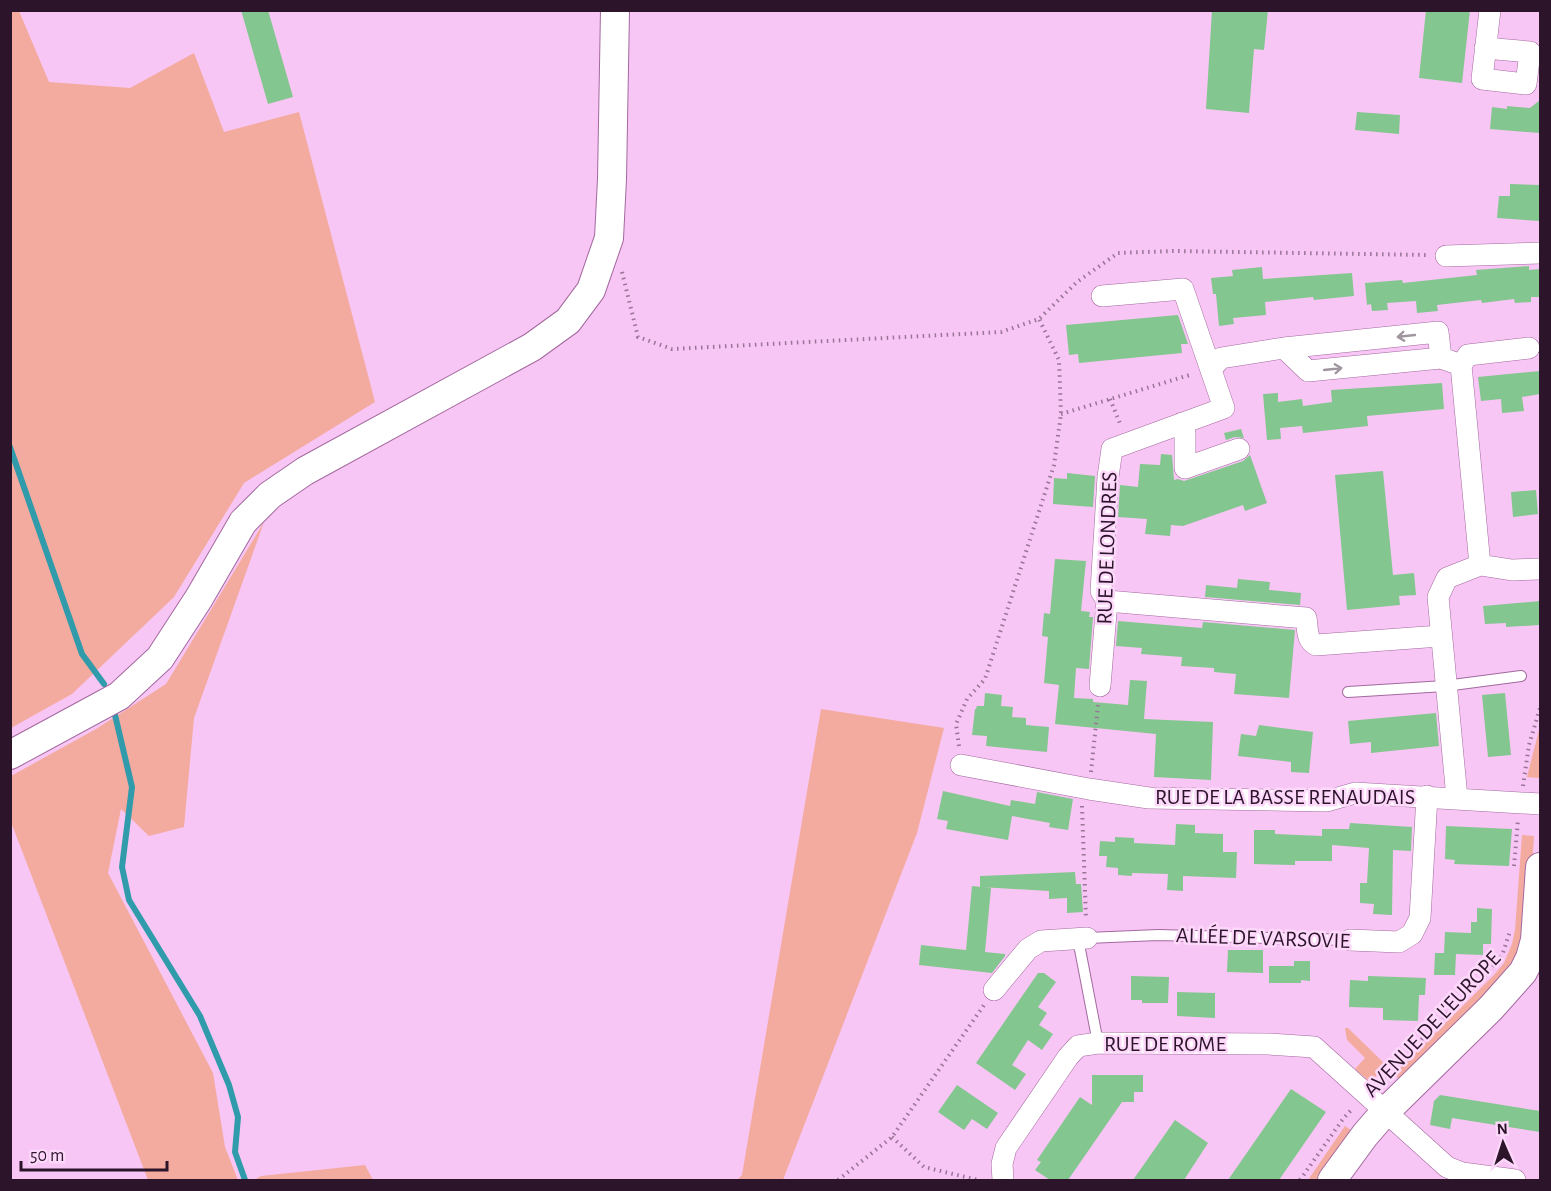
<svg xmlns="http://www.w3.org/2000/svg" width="1551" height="1191" font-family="'Alegreya Sans',sans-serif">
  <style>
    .green { fill: #f3aa9f }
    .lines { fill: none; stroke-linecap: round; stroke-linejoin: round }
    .stream { stroke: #309baa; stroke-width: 6 }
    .building { fill: #84c68f }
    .lane-casing { stroke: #a3699f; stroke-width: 12 }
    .street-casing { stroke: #a3699f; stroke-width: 22 }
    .secondary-casing { stroke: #a3699f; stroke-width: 30 }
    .path { stroke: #997497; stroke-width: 4; stroke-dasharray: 1.5 4.5; stroke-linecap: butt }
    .lane { stroke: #fff; stroke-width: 10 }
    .street { stroke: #fff; stroke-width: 21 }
    .secondary { stroke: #fff; stroke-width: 28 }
    .oneway { stroke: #a096a0 }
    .labels { text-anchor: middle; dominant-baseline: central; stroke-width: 5; stroke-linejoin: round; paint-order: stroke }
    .street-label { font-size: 22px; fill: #2c152b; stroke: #fed8fb }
  </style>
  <rect width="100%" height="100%" fill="#f8c6f4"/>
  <path class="green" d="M19,11L49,82L130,88L194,53L224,132L299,112L375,402L244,483L174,597L72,694L11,728L10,11Z
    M264,522L194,718L184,827L149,836L121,809L108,873L213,1073L225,1147L238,1180H148L11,822V776L96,729L166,684Z
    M821,709L944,728L917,833L783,1180H737L742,1175Z
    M1540,726L1539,778L1527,777Z
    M1522,835L1534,836L1529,910L1520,957L1403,1083L1394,1074L1494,975L1504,963L1512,944L1515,930Z
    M1345,1028H1348L1387,1066L1370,1082L1355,1069L1365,1058L1347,1040Z
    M1345,1126L1355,1133L1322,1180H1308Z
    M365,1165L373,1180H254L261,1176Z"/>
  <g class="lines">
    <path class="stream" d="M10,447L82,654L104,684
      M115,715L132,787L122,867L129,900L200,1016L229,1085L238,1117L235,1152L245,1180"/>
  </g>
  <path class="building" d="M241,10H268L293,97L268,104Z
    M1212,10H1268L1264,50L1254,49L1249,113L1206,109Z
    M1426,10H1470L1462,83L1419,78Z
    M1540,100V133L1490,129L1492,107L1507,109V106L1530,108Z
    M1357,112L1400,115L1399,134L1355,130Z
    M1510,184L1540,185V221L1497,218L1499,196H1510Z
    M1529,266V270L1540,269V297H1531V302L1515,303L1514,299L1482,303L1481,300L1437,305L1438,311L1417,313L1416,301L1387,303L1388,310L1372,311L1371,304L1367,305L1365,283L1402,280L1403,283L1477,275L1476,270Z
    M1262,267L1263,279L1352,273L1354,296L1314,300L1313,297L1265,302L1266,315L1233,318L1234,324L1219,326L1216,294H1213L1211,278L1233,276L1232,270Z
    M1178,315L1188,344H1181L1182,353L1079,363L1078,354L1069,355L1066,325Z
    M1540,371V394L1522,397L1524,411L1502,413L1501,399L1481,401L1478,377Z
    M1442,383L1444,409L1367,416L1368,426L1303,433L1302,426L1280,428L1281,439L1267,440L1263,394L1278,393V402L1302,399L1303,406L1332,402L1331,390Z
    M1241,429L1244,438L1235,437L1226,440L1224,433Z
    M1161,454L1172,455L1174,480L1178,479L1184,481L1243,461L1250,455L1267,503L1245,511L1243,505L1183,526L1171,525L1170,536L1145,534L1147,519L1118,517L1120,485L1138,487L1140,464L1160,465Z
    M1383,471L1393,575L1414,573L1416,595L1399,596L1400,605L1347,610L1335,475Z
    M1067,473L1095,476L1093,507L1053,504L1054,478L1067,479Z
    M1536,490L1538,514L1513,517L1511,492Z
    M1055,559L1086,561L1081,611L1090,612L1089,617H1093L1089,669L1076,668L1074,698L1093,699V702L1128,705L1130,680L1147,681L1144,719L1213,722L1211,780L1154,777L1156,734L1055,724L1059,685L1044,683L1048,637L1042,636L1044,613L1050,614Z
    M1238,579L1270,582L1269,590L1301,593L1300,605L1205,597L1206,585L1237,588Z
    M1540,601V625L1506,627V623L1485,624L1483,606Z
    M1118,621L1202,628L1203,622L1295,630L1289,698L1234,694L1236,674L1214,672V668L1181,666L1182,657L1141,654L1142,648L1116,646Z
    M985,693L1002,695L1001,706L1013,707L1012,717L1026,718V725L1049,727L1047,752L986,746L987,736L972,735L975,709H976L977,706H984Z
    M1505,693L1511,755L1488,757L1482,695Z
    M1436,713L1439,746L1371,753V742L1350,744L1348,721Z
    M1259,725L1313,732L1309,773L1291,772V762L1238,756L1241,734L1256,736Z
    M943,791L1010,806L1011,800L1035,804L1037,792L1073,799L1068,830L1049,827L1050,823L1012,816L1008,840L946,829L948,821L937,819Z
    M1350,823L1412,827L1411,851L1393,850L1392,915L1373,914L1374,904L1360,903V883H1367L1369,848L1332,845V861H1295V865L1254,864V830H1275V834L1322,836V829H1349Z
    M1176,824L1195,825V833L1223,834V852H1237L1236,878L1183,876V891L1167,890L1168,874L1132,873V876L1118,875V868L1106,867L1107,856H1099L1100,841L1115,842V837L1134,838V843L1175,845Z
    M1446,826L1512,829L1509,866L1454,864L1455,860L1445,859Z
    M1075,872L1076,884H1081L1083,912L1067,913V898L1049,899V891L980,887V876Z
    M972,886L991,888L985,952L1005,954V956L992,973L919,965L921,945L966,950Z
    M1477,908L1492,909L1491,944H1483V955L1456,954L1455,975H1434L1435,953H1444L1445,932L1471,933V922H1477Z
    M1228,950H1263V973L1227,972Z
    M1294,961H1310V981L1301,980V983H1269V966H1294Z
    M1038,973H1044L1056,982L1038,1007L1047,1013L1039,1025L1053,1034L1042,1050L1028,1040L1012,1065L1026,1074L1015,1090L976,1063Z
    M1131,976L1169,977L1168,1003H1142V1000H1131Z
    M1368,976L1426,978L1425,995H1419L1418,1021L1383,1020V1008L1349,1007L1350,980L1368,981Z
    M1177,992L1215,993V1018L1177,1016Z
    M1092,1075H1143V1092H1134V1102H1122L1068,1180H1050L1035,1170L1041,1162L1037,1160L1080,1097L1092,1105Z
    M957,1085L998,1113L987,1129L972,1119L964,1130L938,1112Z
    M1291,1089L1326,1112L1279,1180H1228Z
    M1440,1095L1540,1111V1132L1452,1118L1450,1129L1430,1125L1434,1101Z
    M1175,1120L1208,1143L1184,1180H1133Z"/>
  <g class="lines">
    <defs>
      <path id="lane" d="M1348,692L1445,686L1521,676
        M1087,938L1158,935L1350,940
        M1078,939L1098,1043"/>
      <path id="street" d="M1485,48L1530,52L1526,84L1482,79L1490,10
        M1446,256L1540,253
        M1284,348L1308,371L1441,358L1461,365L1480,565L1512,570L1540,569
        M1461,365L1468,355L1529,348
        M1211,369L1221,358L1284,348L1438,332L1441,358
        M1182,423L1185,433V468L1239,449
        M1107,601L1306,618C1308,629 1306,640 1316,645L1440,636
        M1100,686L1107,601L1101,591L1108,477L1112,449L1224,408L1183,289L1102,296
        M961,765L1089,789L1149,798L1327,801L1355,793L1540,804
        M1457,798L1438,597L1447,578L1480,565
        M1350,940L1399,942L1412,934L1420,918L1427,796
        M994,990L1028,949L1041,941L1087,938
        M1003,1180L1002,1164L1006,1148L1068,1057L1078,1046L1098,1043L1268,1044L1314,1047L1447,1167L1462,1173L1515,1180"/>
      <path id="secondary" d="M10,755L119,696L160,658L199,598L243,522L270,495L305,471L532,347L568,321L591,290L609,238L612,179L615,10
        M1332,1180L1365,1135L1384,1113L1491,1008L1523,972L1530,958L1535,940L1540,867"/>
    </defs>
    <use href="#lane" class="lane-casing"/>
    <use href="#street" class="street-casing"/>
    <use href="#secondary" class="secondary-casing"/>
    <path class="path" d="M622,272L638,337L672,349L1001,332L1039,319L1077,282L1118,253L1173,251L1429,255
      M1110,399L1121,426
      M1061,414L1193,374
      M959,746L956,724L967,699L985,679L1054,465L1061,414L1059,360L1039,319
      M1091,772L1098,705
      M1523,786L1529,745L1540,708
      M1082,806L1086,919
      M1514,866L1518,820
      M1379,1082L1477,984L1502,956L1510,931
      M892,1137L924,1167L978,1180
      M838,1180L892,1137L984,1005
      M1300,1180L1343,1119L1353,1108"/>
    <use href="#lane" class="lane"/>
    <use href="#street" class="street"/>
    <use href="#secondary" class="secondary"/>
  </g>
  <defs><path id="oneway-shaft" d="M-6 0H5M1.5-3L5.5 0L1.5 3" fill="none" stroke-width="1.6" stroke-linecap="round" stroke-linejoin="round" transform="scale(1.5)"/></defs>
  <g class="oneway">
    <use href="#oneway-shaft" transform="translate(1406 336) rotate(174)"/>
    <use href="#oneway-shaft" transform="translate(1333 369) rotate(-6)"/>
  </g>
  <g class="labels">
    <g class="street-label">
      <text transform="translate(1107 548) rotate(-88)">RUE DE LONDRES</text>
      <text x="1285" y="797">RUE DE LA BASSE RENAUDAIS</text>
      <text transform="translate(1263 938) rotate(2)">ALLÉE DE VARSOVIE</text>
      <text transform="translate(1432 1024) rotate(-47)">AVENUE DE L'EUROPE</text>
      <text x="1165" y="1044">RUE DE ROME</text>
    </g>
  </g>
  <rect width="1551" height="1191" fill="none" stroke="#2c152b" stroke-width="24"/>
  <g transform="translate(1503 1143) rotate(357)" stroke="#fed8fb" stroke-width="4.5" paint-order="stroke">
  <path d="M0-4.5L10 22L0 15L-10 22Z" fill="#2c152b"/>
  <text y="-9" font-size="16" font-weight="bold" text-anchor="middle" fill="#2c152b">N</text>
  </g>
  <path d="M21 1161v9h146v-9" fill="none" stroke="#2c152b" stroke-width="3"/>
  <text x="30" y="1161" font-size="18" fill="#2c152b" stroke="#fed8fb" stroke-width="4.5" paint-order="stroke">50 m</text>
</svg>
